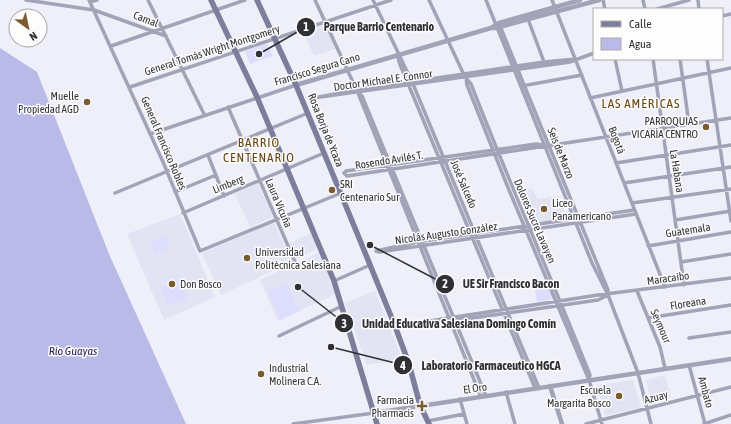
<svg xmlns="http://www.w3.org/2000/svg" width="731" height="424" font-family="'Asap Condensed',sans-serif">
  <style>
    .built { fill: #e2e3f3 }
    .green { fill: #dddefe }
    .water { fill: #b9bae8 }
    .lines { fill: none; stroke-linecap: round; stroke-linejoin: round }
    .minor { stroke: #a2a3b7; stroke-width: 3.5 }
    .tertiary { stroke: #a2a3b7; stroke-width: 4.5 }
    .secondary { stroke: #7d7e9b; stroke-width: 5.5 }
    .poi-dot { fill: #7b5c31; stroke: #fdfdfe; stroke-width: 1.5 }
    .labels { text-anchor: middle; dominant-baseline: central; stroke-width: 3; stroke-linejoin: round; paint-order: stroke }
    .street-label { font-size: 11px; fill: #2f3033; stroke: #fdfdfe }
    .poi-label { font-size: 11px; fill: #2f3033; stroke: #fdfdfe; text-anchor: start }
    .water-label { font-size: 12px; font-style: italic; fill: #272158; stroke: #fdfdfe }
    .quarter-label { font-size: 13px; letter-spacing: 1px; fill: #674611; stroke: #fdfdfe }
    .leader { fill: none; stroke: #2f3033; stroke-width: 1.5 }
    .callout-dot { fill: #2f3033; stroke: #fdfdfe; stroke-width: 1.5 }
    .mark-label { font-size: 12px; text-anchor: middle; font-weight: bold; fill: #fff }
    .callout-label { font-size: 12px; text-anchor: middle; font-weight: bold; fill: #2f3033; stroke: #fdfdfe; stroke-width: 3; stroke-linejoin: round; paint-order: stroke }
  </style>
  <rect width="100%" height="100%" fill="#eeeff8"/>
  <path class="built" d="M325,25L335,49L314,56L303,32Z
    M258,183L273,217L250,227L235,194Z
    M532,189L538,199L558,196L568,218L531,224L517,191Z
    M180,214L215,297L164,320L127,234Z
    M274,222L291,262L221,295L202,253Z
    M311,233L318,248L295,260L288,244Z
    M320,252L335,294L278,321L260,280Z
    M375,291L402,359L367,365L345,303Z
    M665,375L671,398L652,403L646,380Z
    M633,380L641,407L605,416L597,385Z"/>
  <path class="green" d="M267,44L273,56L250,64L245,51Z
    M166,236L170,247L155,254L150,243Z
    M180,280L187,299L168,306L161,287Z
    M287,284L299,311L281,320L268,292Z
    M549,288L553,299L537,302L535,290Z"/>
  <path class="water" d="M0,48L37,72L109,254L186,424H0Z"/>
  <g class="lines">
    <path class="minor" d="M26,0L94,10L166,36
      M89,0L163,162L200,251L341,193
      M148,0L204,114
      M315,0L358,93L481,397
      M373,0L413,84L539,388
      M429,0L465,77L471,84C509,182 551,277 590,375L589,380
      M486,0L592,263L608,295L638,373L651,424
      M552,0L665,287
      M603,0L605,9
      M643,0L645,9
      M698,0L699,9
      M90,2L97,0
      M657,9L689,0
      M722,16L731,14
      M528,19L544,62
      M500,26L608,290V295
      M111,46L245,0
      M398,56L399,62L535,388
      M576,59L544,62L357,90L313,98L570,62L594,53
      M615,59L622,91
      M653,59L684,285
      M680,59L689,124
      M707,59L731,221
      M466,78L467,85L509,190L589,380L602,424
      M522,86L582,75
      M130,87L391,0
      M359,93L362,96L486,396
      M590,98L731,68
      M228,107L295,262
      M150,134L296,85
      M543,145L536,144L346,171L344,173L347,176L731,118
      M208,155L224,196
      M616,163L731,145
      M624,183L731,167
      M175,192L216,175
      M115,193L308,113
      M632,203L731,189
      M634,210L417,242L376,251L379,252L636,214
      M183,213L324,153
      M675,220L731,211
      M648,246L731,232
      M681,262L731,254
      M334,281L370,265
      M637,291L660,347L665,368
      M608,295L598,300L410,327L409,325L410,324L598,295L731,278
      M648,318L731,305
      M279,336L342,306
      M689,338L731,332
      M689,365L705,424
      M506,392L515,424
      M460,399L467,424
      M428,421L464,414
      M293,424L374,413
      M586,424L731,387
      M704,424L731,415"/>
    <path class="tertiary" d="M491,28L499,23L580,0
      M296,85L491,28H496L599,0
      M550,386L562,424
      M374,413L731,359"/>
    <path class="secondary" d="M211,0L257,97L334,281L377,424
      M257,0L296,85L357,233L395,326L409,364L420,405L429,424"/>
  </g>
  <g class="poi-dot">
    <circle cx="87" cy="102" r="4"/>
    <circle cx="706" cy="127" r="4"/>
    <circle cx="332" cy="190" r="4"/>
    <circle cx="544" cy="209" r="4"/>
    <circle cx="247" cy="258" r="4"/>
    <circle cx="172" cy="284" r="4"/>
    <circle cx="261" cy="374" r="4"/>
    <circle cx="619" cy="396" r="4"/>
    <path d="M420 400h4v4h4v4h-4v4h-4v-4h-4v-4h4z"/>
  </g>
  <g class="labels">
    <g class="street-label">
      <text transform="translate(146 19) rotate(21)">Camal</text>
      <text transform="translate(212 50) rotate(-18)">General Tomás Wright Montgomery</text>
      <text transform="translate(317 69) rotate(-17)">Francisco Segura Cano</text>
      <text transform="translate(383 80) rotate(-8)">Doctor Michael E. Connor</text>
      <text transform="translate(326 130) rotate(68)">Rosa Borja de Ycaza</text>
      <text transform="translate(617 140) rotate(69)">Bogotá</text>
      <text transform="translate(164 143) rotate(67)">General Francisco Robles</text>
      <text transform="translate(561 153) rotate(68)">Seis de Marzo</text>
      <text transform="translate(389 160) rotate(-9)">Rosendo Avilés T.</text>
      <text transform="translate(677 171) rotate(81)">La Habana</text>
      <text transform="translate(228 184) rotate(-22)">Limberg</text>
      <text transform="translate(464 184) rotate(67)">José Salcedo</text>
      <text transform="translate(279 203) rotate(67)">Laura Vicuña</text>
      <text transform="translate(535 221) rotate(67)">Dolores Sucre Lavayen</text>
      <text transform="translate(688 230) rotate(-9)">Guatemala</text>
      <text transform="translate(446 233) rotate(-8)">Nicolás Augusto González</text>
      <text transform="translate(668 278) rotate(-8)">Maracaibo</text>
      <text transform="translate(688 303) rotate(-9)">Floreana</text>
      <text transform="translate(661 326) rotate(67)">Seymour</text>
      <text transform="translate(475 388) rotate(-8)">El Oro</text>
      <text transform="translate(706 392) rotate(75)">Ambato</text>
      <text transform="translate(656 397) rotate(-14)">Azuay</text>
    </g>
    <g class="poi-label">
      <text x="79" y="96" text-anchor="end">Muelle<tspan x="79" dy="13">Propiedad AGD</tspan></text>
      <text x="698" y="121" text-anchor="end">PARROQUIAS<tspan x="698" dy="13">VICARÍA CENTRO</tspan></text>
      <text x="340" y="184">SRI<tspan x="340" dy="13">Centenario Sur</tspan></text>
      <text x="552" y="203">Liceo<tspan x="552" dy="13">Panamericano</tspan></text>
      <text x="255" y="252">Universidad<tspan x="255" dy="13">Politécnica Salesiana</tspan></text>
      <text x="180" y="284">Don Bosco</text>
      <text x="269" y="368">Industrial<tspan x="269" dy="13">Molinera C.A.</tspan></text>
      <text x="611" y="390" text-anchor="end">Escuela<tspan x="611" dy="13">Margarita Bosco</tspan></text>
      <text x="414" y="400" text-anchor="end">Farmacia<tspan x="414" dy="13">Pharmacis</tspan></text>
    </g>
    <g class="water-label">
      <text x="73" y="351">Río Guayas</text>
    </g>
    <g class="quarter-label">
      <text x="641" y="103">LAS AMÉRICAS</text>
      <text x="259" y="142">BARRIO<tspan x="259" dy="15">CENTENARIO</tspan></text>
    </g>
  </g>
  <path class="leader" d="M259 54L306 27M370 245L445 284M298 287L344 323M331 347L403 365"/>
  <g class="callout-dot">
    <circle cx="259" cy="54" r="4"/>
    <circle cx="370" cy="245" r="4"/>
    <circle cx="298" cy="287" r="4"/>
    <circle cx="331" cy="347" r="4"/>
    <circle cx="306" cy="27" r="10"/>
    <circle cx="445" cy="284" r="10"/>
    <circle cx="344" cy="323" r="10"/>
    <circle cx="403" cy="365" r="10"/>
  </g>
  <g class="mark-label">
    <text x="306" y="31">1</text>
    <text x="445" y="288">2</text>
    <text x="344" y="328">3</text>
    <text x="403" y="370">4</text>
  </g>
  <g class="callout-label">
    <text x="379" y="31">Parque Barrio Centenario</text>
    <text x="511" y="288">UE Sir Francisco Bacon</text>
    <text x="459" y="328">Unidad Educativa Salesiana Domingo Comín</text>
    <text x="491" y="370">Laboratorio Farmaceutico HGCA</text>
  </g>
  <rect x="593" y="8" width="130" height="52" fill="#fdfdfe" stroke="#ababad"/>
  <rect x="601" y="21" width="20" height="6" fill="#7d7e9b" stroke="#ababad"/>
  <text x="629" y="28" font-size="12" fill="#2f3033">Calle</text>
  <rect x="601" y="38" width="20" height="12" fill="#b9bae8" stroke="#ababad"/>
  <text x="629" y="48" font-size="12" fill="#2f3033">Agua</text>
  <g transform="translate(28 28) rotate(147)"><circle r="19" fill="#fdfdfe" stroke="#ababad"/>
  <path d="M0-3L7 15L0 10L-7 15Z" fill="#7b5c31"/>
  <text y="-6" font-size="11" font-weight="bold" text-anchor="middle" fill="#2f3033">N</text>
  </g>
</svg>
